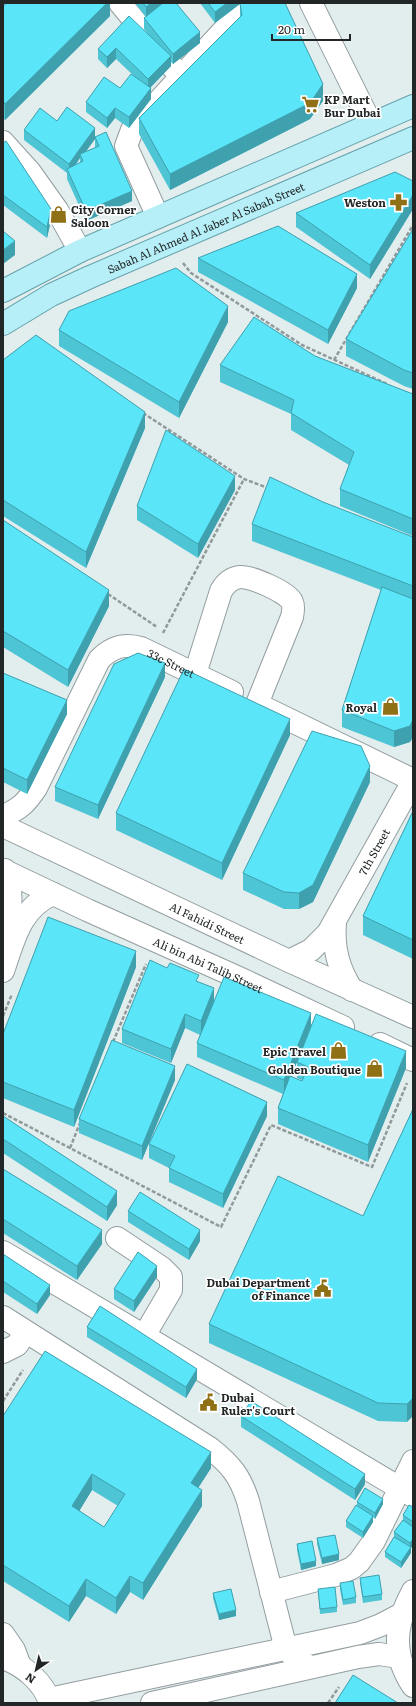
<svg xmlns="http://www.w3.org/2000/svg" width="416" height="1706" font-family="Literata,serif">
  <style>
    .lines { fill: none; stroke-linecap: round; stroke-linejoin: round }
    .minor-casing { stroke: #939d9f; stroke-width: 24 }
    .major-casing { stroke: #64a2ab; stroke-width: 24 }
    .path { stroke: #91999a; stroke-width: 2.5; stroke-dasharray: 4 2; stroke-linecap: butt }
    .minor { stroke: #fff; stroke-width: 22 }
    .major { stroke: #b7eff8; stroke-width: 22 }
    .wall { fill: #4dc5d5; fill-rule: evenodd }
    .shaded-wall { fill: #3fa0ae }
    .building { fill: #5ae5f8; stroke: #3fa0ae; fill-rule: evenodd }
    .labels { text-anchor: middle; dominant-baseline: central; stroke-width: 3.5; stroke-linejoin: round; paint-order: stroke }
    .poi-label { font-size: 11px; font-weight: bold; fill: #222626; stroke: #fff; text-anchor: end }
    .street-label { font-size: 11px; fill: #222626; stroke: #fff }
  </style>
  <rect width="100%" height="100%" fill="#e2edee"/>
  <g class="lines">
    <defs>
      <g id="minor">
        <path d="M120,3L181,77"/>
        <path d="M311,3L371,124"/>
        <path d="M3,142L30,172L57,210L80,251"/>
        <path d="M158,217L126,146L132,130L238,15L255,3"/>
        <path d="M195,674L221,591C225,584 231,578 240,577C250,576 288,592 292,602C294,606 293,612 292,617L257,704"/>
        <path d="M263,707L413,780"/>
        <path id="s1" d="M3,816C20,809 26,803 36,788L99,660C111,647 124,643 141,648L232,692"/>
        <path id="s2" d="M3,826L289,961L413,1017"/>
        <path id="s3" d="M3,870L87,910L239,978L343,1027"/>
        <path d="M335,922C333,948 338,968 352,990"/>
        <path d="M3,936C11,913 14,893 5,870"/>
        <path id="s4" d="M289,961L311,950L328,933L413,781"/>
        <path d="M3,971C14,940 20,908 53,894"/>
        <path d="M380,1044L413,1060"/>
        <path d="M117,1238L162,1268L171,1277V1290L144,1336"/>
        <path d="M3,1252L413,1496"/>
        <path d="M3,1317L211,1449C231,1465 240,1476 248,1501L286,1649L300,1662L311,1667"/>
        <path d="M3,1352L17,1345L26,1332"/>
        <path d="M413,1591C395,1624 391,1653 413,1686"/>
        <path d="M271,1592L336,1575L352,1568L359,1562L374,1541L413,1461"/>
        <path d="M3,1634L14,1650L20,1666"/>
        <path d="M3,1658C23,1665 44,1682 50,1703"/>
        <path d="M49,1699L360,1633L381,1625L402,1614"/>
        <path d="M152,1703L358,1657L379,1654L399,1657"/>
      </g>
      <g id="major">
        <path d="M3,291L80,251L413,106"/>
        <path id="s5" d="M3,324L51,295L90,277L413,138"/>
      </g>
    </defs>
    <use href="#minor" class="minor-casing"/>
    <use href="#major" class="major-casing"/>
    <path class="path" d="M183,263L191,273L302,345L387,384
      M334,360L413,225
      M143,413L244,479L268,488
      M108,594L157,627
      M163,633L244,479
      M3,1016L12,994
      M113,1042L146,964
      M3,1113L221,1227L271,1125L372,1167L407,1083
      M70,1148L80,1123
      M3,1401L23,1370
      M328,1703L339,1687"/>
    <use href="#minor" class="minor"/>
    <use href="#major" class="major"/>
  </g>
  <path class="wall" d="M110,3V16L5,120L3,118V7Z
    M135,3H176L200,43L173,64L171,62V66L150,88L151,99L129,128L115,118L107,128L86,112V102L120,88L134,76L116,59L107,68L98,59V49L149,35L144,29V18L146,17Z
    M200,3H241L323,101L310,119L170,190L139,134V118L240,18V4L215,23Z
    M57,121L95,136L132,201L86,221L67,179V173L24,140V130ZM95,139V148L85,152ZM80,158V163L76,165Z
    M3,143L51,220L47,238L3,205Z
    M413,181V209L370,279L296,227V213Z
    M413,229V389L404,386L346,356V339Z
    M198,258L357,288L328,344L198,272Z
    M228,322L179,418L59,346V330Z
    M315,356L413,394V536L340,506V489L349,465L291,430V414L220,382V365Z
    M3,360L145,428L86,568L3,516Z
    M235,490L198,558L137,520V506Z
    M3,520L109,606L68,687L3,647Z
    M252,524L413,537V737L410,742L394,747L342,727V710L381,590L252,541Z
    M3,674L67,714L27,794L3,782Z
    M165,677L98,819L55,801V787Z
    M290,735L222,880L116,830V813Z
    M370,782L313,902L299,909H284L243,890V873Z
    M413,811V959L363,935V916Z
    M136,967L74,1127L3,1098V1034Z
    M199,982L214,1001L311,1027L406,1068L368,1162L278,1124V1108L283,1094L197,1057V1043L200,1035L185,1028L171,1063L122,1043V1029ZM308,1035L297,1062V1078L302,1080V1081L291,1077Z
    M175,1080L142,1160L79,1133V1119Z
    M413,1109L407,1422L378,1421L209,1343V1324L363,1216Z
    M3,1116L117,1205L107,1221L3,1153Z
    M267,1116L223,1208L169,1182V1168L149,1158V1144Z
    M3,1169L102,1244L77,1280L3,1233Z
    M128,1211L200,1241L189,1260L128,1222Z
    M3,1254L50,1295L37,1314L3,1292Z
    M157,1277L134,1312L114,1299V1289Z
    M87,1327L197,1379L186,1398L87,1337Z
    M3,1416L211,1468L198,1488L202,1506L143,1600L130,1592L116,1614L86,1596L69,1622L3,1581ZM92,1490L118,1506L104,1527L79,1511Z
    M241,1416L365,1484L355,1500L241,1427Z
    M357,1502L383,1504L375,1519L373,1517V1522L363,1538L346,1527V1521L357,1506Z
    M413,1507V1545L411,1548V1553L401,1568L385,1557V1552L394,1537V1532L403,1520V1515Z
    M317,1538L339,1560L322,1564L317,1544Z
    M297,1544L316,1566L301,1570L297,1550Z
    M360,1578L382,1594V1600L363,1603L360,1583Z
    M340,1583L356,1597V1603L343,1605L340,1589Z
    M318,1589L337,1607V1612L320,1614Z
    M213,1593L236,1616L219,1620L213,1598Z"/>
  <path class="shaded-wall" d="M107,3H110V16L5,120V104Z
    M151,3H164L146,17V7Z
    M227,3H241L215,23V12Z
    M200,32V43L173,64V54Z
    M116,48V59L107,68V57Z
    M171,56V66L148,90V79Z
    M323,84V101L310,119L170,190V174Z
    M151,88V99L129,128V117Z
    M115,108V118L107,128V118Z
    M95,128V139L82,157L80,154V158L69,173V164Z
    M132,191V201L86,221V211Z
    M413,195V209L370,279V265Z
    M51,209V220L47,238V227Z
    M15,241V255L3,264V250Z
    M357,274V288L328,344V330Z
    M228,306V322L179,418V402Z
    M145,412V428L86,568V552Z
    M235,476V490L198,558V544Z
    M109,590V606L68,687V670Z
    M165,663V677L98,819V805Z
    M67,700V714L27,794V780Z
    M290,719V735L222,880V863Z
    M413,720V737L410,742L394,747V731Z
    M370,766V782L313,902L299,909V893Z
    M136,951V967L74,1127V1110Z
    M214,988V1002L201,1035V1021Z
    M311,1013V1027L284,1094V1080Z
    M185,1014V1028L171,1063V1049Z
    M406,1051V1068L368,1162V1145Z
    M175,1066V1080L142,1160V1146Z
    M267,1102V1116L223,1208V1194Z
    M117,1191V1205L107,1221V1207Z
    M102,1230V1244L77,1280V1266Z
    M200,1230V1241L189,1260V1249Z
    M157,1266V1277L134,1312V1301Z
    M50,1285V1295L37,1314V1304Z
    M197,1369V1379L186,1398V1387Z
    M413,1398V1416L407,1422V1404Z
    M211,1452V1468L191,1499V1483Z
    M92,1474V1490L72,1523V1506Z
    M365,1474V1484L355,1500V1489Z
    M202,1490V1506L143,1600V1583Z
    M383,1499V1504L375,1519V1513Z
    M373,1516V1522L363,1538V1532Z
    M413,1539V1545L411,1548V1553L401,1568V1562L410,1547V1543Z
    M339,1554V1560L322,1564V1558Z
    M316,1561V1566L301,1570V1564Z
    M130,1576V1592L116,1614V1598Z
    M86,1579V1596L69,1622V1606Z
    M236,1610V1616L219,1620V1614Z"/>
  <path class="building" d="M6,3H107L5,104L3,101V7Z
    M143,3H151L146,7Z
    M163,3H176L200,32L173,54L144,18Z
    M208,3H227L215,12Z
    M241,3H285L323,84L310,103L170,174L139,118L242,15L240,4Z
    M129,16L171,56L148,79L116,48L107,57L98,49Z
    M131,74L151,88L129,117L115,108L107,118L86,102L104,77L120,88Z
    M67,107L95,128L69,164L24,130L40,108L57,121Z
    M106,132L132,191L86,211L67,169L83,161L80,154L99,146L95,137Z
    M6,141L51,209L47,227L3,195V143Z
    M395,172L413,181V195L370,265L296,213Z
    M278,226L357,274L328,330L198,258Z
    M413,229V373L404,370L346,339Z
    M3,231L15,241L3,250Z
    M176,268L228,306L179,402L59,330L69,311Z
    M254,317L315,356L413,394V519L340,489L354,452L291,413L294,400L220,365Z
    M36,335L145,412L86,552L3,500V360Z
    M166,430L235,476L198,544L137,506Z
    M270,477L323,502L413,537V586L252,524Z
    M3,520L109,590L68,670L3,631Z
    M382,587L413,599V720L410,726L394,731L342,710Z
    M138,653L165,663L98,805L55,787L114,664Z
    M184,669L290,719L222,863L116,813Z
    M3,673L67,700L27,780L3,768Z
    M312,731L361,746L370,766L313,885L299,893L284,892L243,873Z
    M413,811V940L363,916Z
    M48,917L136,951L74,1110L3,1082V1034Z
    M150,960L167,968L170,963L199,975L196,981L214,988L201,1021L185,1014L171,1049L122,1029Z
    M224,977L311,1013L284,1080L197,1043Z
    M316,1014L406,1051L368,1145L278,1108L290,1076L302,1081L308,1067L297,1062Z
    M112,1040L175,1066L142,1146L79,1119Z
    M187,1064L267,1102L223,1194L169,1168L175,1156L149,1144Z
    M413,1109V1398L407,1404L378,1403L209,1324L278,1176L363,1216Z
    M3,1116L117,1191L107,1207L3,1139Z
    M3,1169L102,1230L77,1266L3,1219Z
    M140,1192L200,1230L189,1249L128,1211Z
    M138,1252L157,1266L134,1301L114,1289Z
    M3,1254L50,1285L37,1304L3,1281Z
    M100,1306L197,1369L186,1387L87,1327Z
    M45,1351L211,1452L191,1483L202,1490L143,1583L130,1576L116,1598L86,1579L69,1606L3,1565V1416ZM92,1474L125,1494L104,1527L72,1506Z
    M251,1401L365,1474L355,1489L241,1416Z
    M365,1488L383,1499L375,1513L357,1502Z
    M356,1505L373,1516L363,1532L346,1521Z
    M409,1505L413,1507V1522L403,1515Z
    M403,1520L413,1527V1539L410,1543L394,1532Z
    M335,1535L339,1554L322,1558L317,1538Z
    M394,1537L411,1547L401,1562L385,1552Z
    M312,1541L316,1561L301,1564L297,1544Z
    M379,1575L382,1594L363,1597L360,1578Z
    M353,1581L356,1597L343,1600L340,1583Z
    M335,1587L337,1607L320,1609L318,1589Z
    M231,1589L236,1610L219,1614L213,1593Z
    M353,1675L398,1703H335Z"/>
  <defs>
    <symbol id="supermarket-bare" viewBox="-9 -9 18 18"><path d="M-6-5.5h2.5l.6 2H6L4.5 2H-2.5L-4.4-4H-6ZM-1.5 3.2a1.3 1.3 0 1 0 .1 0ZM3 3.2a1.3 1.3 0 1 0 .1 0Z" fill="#907015" stroke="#fff" stroke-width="2.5" paint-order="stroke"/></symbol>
    <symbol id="pharmacy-bare" viewBox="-9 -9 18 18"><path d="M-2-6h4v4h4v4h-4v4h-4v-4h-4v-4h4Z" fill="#907015" stroke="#fff" stroke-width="2.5" paint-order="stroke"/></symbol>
    <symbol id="shop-bare" viewBox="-9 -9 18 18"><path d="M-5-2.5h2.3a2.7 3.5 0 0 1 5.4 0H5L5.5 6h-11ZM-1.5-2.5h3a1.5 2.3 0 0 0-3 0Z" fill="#907015" stroke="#fff" stroke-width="2.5" paint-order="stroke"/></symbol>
    <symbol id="civic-bare" viewBox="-9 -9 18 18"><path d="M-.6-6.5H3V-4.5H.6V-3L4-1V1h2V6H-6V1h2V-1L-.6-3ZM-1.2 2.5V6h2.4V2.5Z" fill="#907015" stroke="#fff" stroke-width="2.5" paint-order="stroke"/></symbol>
  </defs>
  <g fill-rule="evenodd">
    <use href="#supermarket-bare" x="298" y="92" width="25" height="25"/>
    <use href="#pharmacy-bare" x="386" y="190" width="25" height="25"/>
    <use href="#shop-bare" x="46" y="202" width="25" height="25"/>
    <use href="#shop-bare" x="378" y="694" width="25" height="25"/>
    <use href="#shop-bare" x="326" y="1038" width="25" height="25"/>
    <use href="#shop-bare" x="362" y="1056" width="25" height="25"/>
    <use href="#civic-bare" x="310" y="1276" width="25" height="25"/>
    <use href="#civic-bare" x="196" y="1390" width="25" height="25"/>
  </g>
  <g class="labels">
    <g class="poi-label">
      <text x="324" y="99" text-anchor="start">KP Mart<tspan x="324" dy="13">Bur Dubai</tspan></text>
      <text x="386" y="202">Weston</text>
      <text x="71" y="209" text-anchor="start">City Corner<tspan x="71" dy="13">Saloon</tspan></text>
      <text x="377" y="707">Royal</text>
      <text x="326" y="1051">Epic Travel</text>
      <text x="361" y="1069">Golden Boutique</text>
      <text x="310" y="1282">Dubai Department<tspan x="310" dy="13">of Finance</tspan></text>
      <text x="221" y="1397" text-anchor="start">Dubai<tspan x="221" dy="13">Ruler's Court</tspan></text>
    </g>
    <g class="street-label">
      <text stroke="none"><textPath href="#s5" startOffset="225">Sabah Al Ahmed Al Jaber Al Sabah Street</textPath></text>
      <text stroke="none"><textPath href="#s1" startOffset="267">33c Street</textPath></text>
      <text stroke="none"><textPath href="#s4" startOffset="142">7th Street</textPath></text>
      <text stroke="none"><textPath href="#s2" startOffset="226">Al Fahidi Street</textPath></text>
      <text stroke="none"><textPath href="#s3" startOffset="226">Ali bin Abi Talib Street</textPath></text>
    </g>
  </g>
  <rect width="416" height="1706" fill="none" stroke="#222626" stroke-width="8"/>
  <g transform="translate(36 1670) rotate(214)" stroke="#ffffff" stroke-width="3" paint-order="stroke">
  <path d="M0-3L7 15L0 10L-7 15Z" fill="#222626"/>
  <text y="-6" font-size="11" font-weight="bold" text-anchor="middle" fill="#222626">N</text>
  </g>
  <path d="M272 34v6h78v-6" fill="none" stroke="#222626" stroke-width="2"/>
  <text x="278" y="34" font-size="12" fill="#222626" stroke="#ffffff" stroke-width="3" paint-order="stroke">20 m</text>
</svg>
